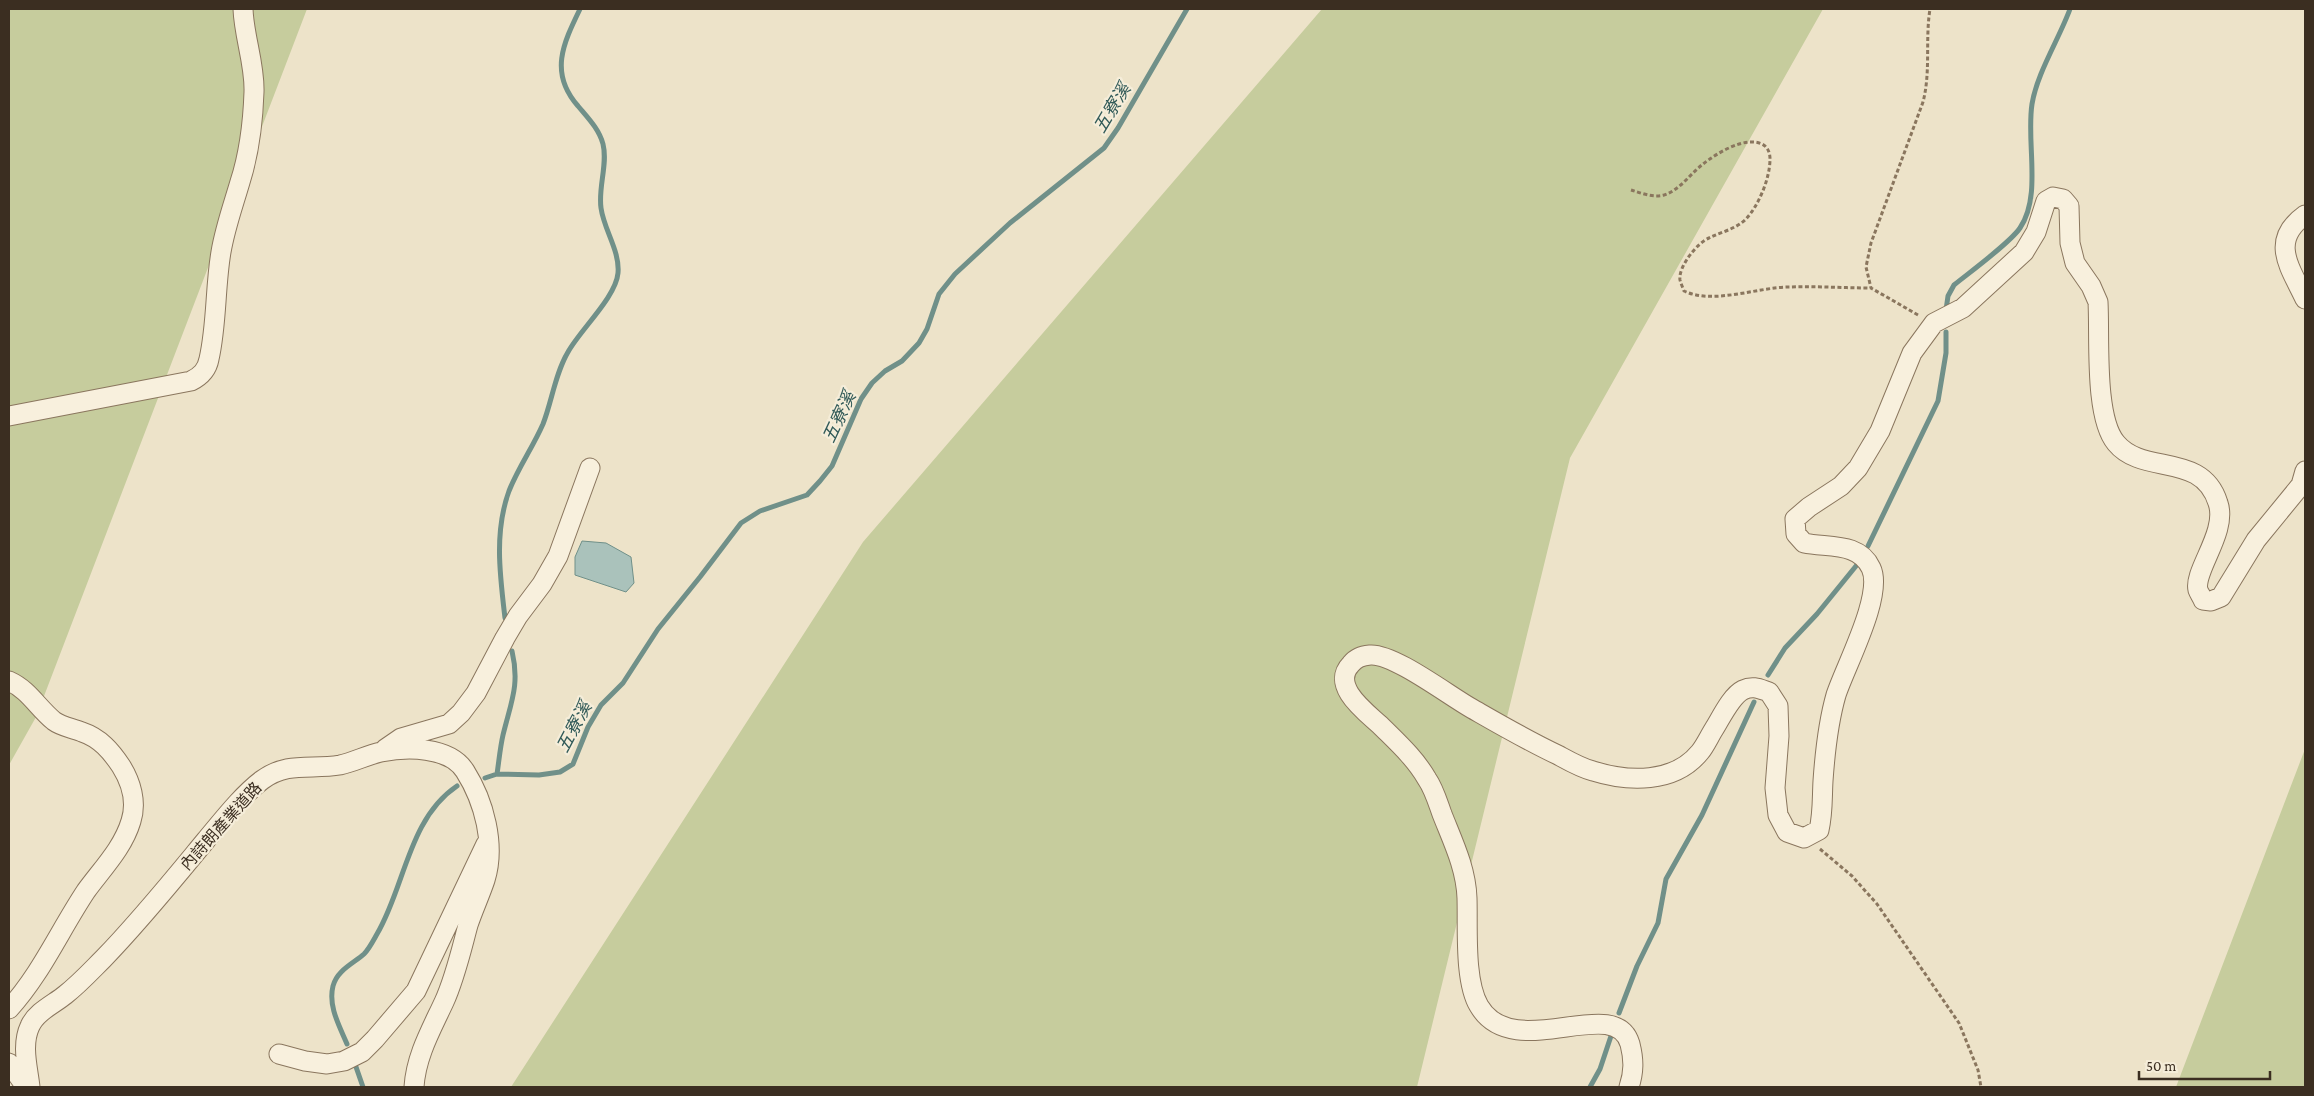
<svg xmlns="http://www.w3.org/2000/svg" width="2314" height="1096" font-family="'Crimson Pro','Noto Sans TC',serif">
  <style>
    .green { fill: #c6cc9d }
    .water { fill: #aac2bb; stroke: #709089 }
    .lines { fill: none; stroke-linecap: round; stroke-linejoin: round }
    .stream { stroke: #709089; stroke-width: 5 }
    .minor-casing { stroke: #8a765e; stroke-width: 21 }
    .path { stroke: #8a765e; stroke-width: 3; stroke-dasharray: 4 2.5; stroke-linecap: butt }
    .minor { stroke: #f8f0dd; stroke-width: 19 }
    .labels { text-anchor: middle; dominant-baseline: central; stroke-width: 4.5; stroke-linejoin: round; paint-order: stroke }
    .street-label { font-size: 16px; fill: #3b2e21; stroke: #f5edd9 }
    .water-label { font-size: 18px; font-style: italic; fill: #315a58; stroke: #f5edd9 }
  </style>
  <rect width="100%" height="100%" fill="#ede3c9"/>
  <path class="green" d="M9,9H307L36,717L9,765Z
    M1322,9H1823L1570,458L1417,1087H511L863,542Z
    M2305,749V1087H2176Z"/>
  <path class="water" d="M582,541L606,543L631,557L634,583L626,592L575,575V557Z"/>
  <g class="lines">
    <path class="stream" d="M1946,310L1948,296L1954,285C1970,272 2010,243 2020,228C2042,196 2026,142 2032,104C2037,73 2059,39 2070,9
      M1868,546L1938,401L1946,353V332
      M505,618C500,576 494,532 509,491C518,468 533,447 543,424C552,401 555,374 568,352C580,330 616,297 618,273C620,251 604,230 601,208C598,187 608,164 603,144C599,129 588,118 578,106C549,73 563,44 580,9
      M1768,675L1785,648L1817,614L1856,566
      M497,774C499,761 500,748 503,735C511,702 520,685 512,651
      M485,778L497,774L539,775L560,772L573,764L588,727L601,705L623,683L658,629L700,577L741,523L760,511L807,495L820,481L832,466L861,399L872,383L885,371L902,361L919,343L927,329L939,294L955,274L1010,223L1104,148L1118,128L1187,9
      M1619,1013L1637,966L1658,923L1666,879L1702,815L1754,702
      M347,1044C339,1025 328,1006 333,986C337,970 354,963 364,954C369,949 373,941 377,934C405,887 408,819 457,786
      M355,1064L363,1087
      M1590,1087L1600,1069L1611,1036"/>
    <defs>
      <path id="minor" d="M2305,215C2269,241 2290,267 2305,299
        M9,416L191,381C201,376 207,370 209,359C217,324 215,287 221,252C225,228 233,206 240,182C249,154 253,121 254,92C255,64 244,37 243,9
        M9,681C29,690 37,707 54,721C62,727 73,728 82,732C100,738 111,751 121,766C131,782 137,802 131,821C123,848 102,869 86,891C60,930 41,974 9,1009
        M385,749L401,738L449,724L461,713L476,693L505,638L518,616L542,584L558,556L590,468
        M279,1054L305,1061L327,1064L344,1061L362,1052L375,1039L416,991L486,844
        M9,1063L26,1087
        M30,1087C28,1068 21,1045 30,1026C36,1012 54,1004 65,995C79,984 91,971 103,959C140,921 173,880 206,840C222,821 242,795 262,780C288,761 311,770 340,765C354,762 367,755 381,752C406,747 449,746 465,771C484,801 496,845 485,880C480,895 473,910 468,925C461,951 455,978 444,1002C431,1030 416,1056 414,1087
        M1629,1087C1634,1072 1634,1060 1630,1044C1615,992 1514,1065 1479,1006C1464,981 1468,927 1467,898C1466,868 1453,842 1442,814C1438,803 1434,789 1427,779C1415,758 1397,742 1380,725C1366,712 1330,686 1351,664C1356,658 1361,656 1370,655C1393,653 1448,695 1471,708C1499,724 1528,741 1558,755C1569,761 1581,768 1593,771C1628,782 1674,784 1700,752C1705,746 1709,737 1714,729C1721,718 1731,696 1743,690C1753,685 1760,689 1769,692L1778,706L1779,736L1775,788L1778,815L1787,832L1804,838L1819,830C1823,813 1822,798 1823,781C1825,752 1828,723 1836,695C1845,667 1884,595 1871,568C1859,542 1829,548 1804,543L1796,534L1795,519L1809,507L1841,486L1858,468L1880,431L1912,353L1934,323L1963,308L2024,252L2036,232L2046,201L2053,197L2063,199L2069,206L2070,243L2075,263L2091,286L2098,302C2100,337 2094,417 2116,443C2143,476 2202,451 2218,503C2228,532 2193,571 2198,590C2199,593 2202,597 2203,600L2211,601L2221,597L2256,540L2301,485L2305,471"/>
    </defs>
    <use href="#minor" class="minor-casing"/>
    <path class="path" d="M1631,190C1641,193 1653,198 1664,195C1680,190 1690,174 1703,164C1717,153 1745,136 1762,144C1768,147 1770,153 1770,159C1770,178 1759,205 1746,219C1736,229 1721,232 1709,238C1697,243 1678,267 1680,280C1681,284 1683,288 1684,291C1714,305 1757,287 1790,287C1817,286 1844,288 1871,288
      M1918,315L1871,288L1866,267L1871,243L1923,102C1931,71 1925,40 1930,9
      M1820,849L1852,876L1877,904L1959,1023L1978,1070L1981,1087"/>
    <use href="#minor" class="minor"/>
  </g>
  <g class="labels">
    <g class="street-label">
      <text transform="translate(221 826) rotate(-48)">內詩朗產業道路</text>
    </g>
    <g class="water-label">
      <text transform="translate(1112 108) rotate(-59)">五寮溪</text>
      <text transform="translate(839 417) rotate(-65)">五寮溪</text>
      <text transform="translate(574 727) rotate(-62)">五寮溪</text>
    </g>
  </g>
  <rect width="2314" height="1096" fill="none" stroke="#3b2e21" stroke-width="20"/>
  <path d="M2139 1071v8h131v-8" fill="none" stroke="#3b2e21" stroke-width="2.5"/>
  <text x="2146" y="1071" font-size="15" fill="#3b2e21" stroke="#f5edd9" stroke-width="4" paint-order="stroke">50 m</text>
</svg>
